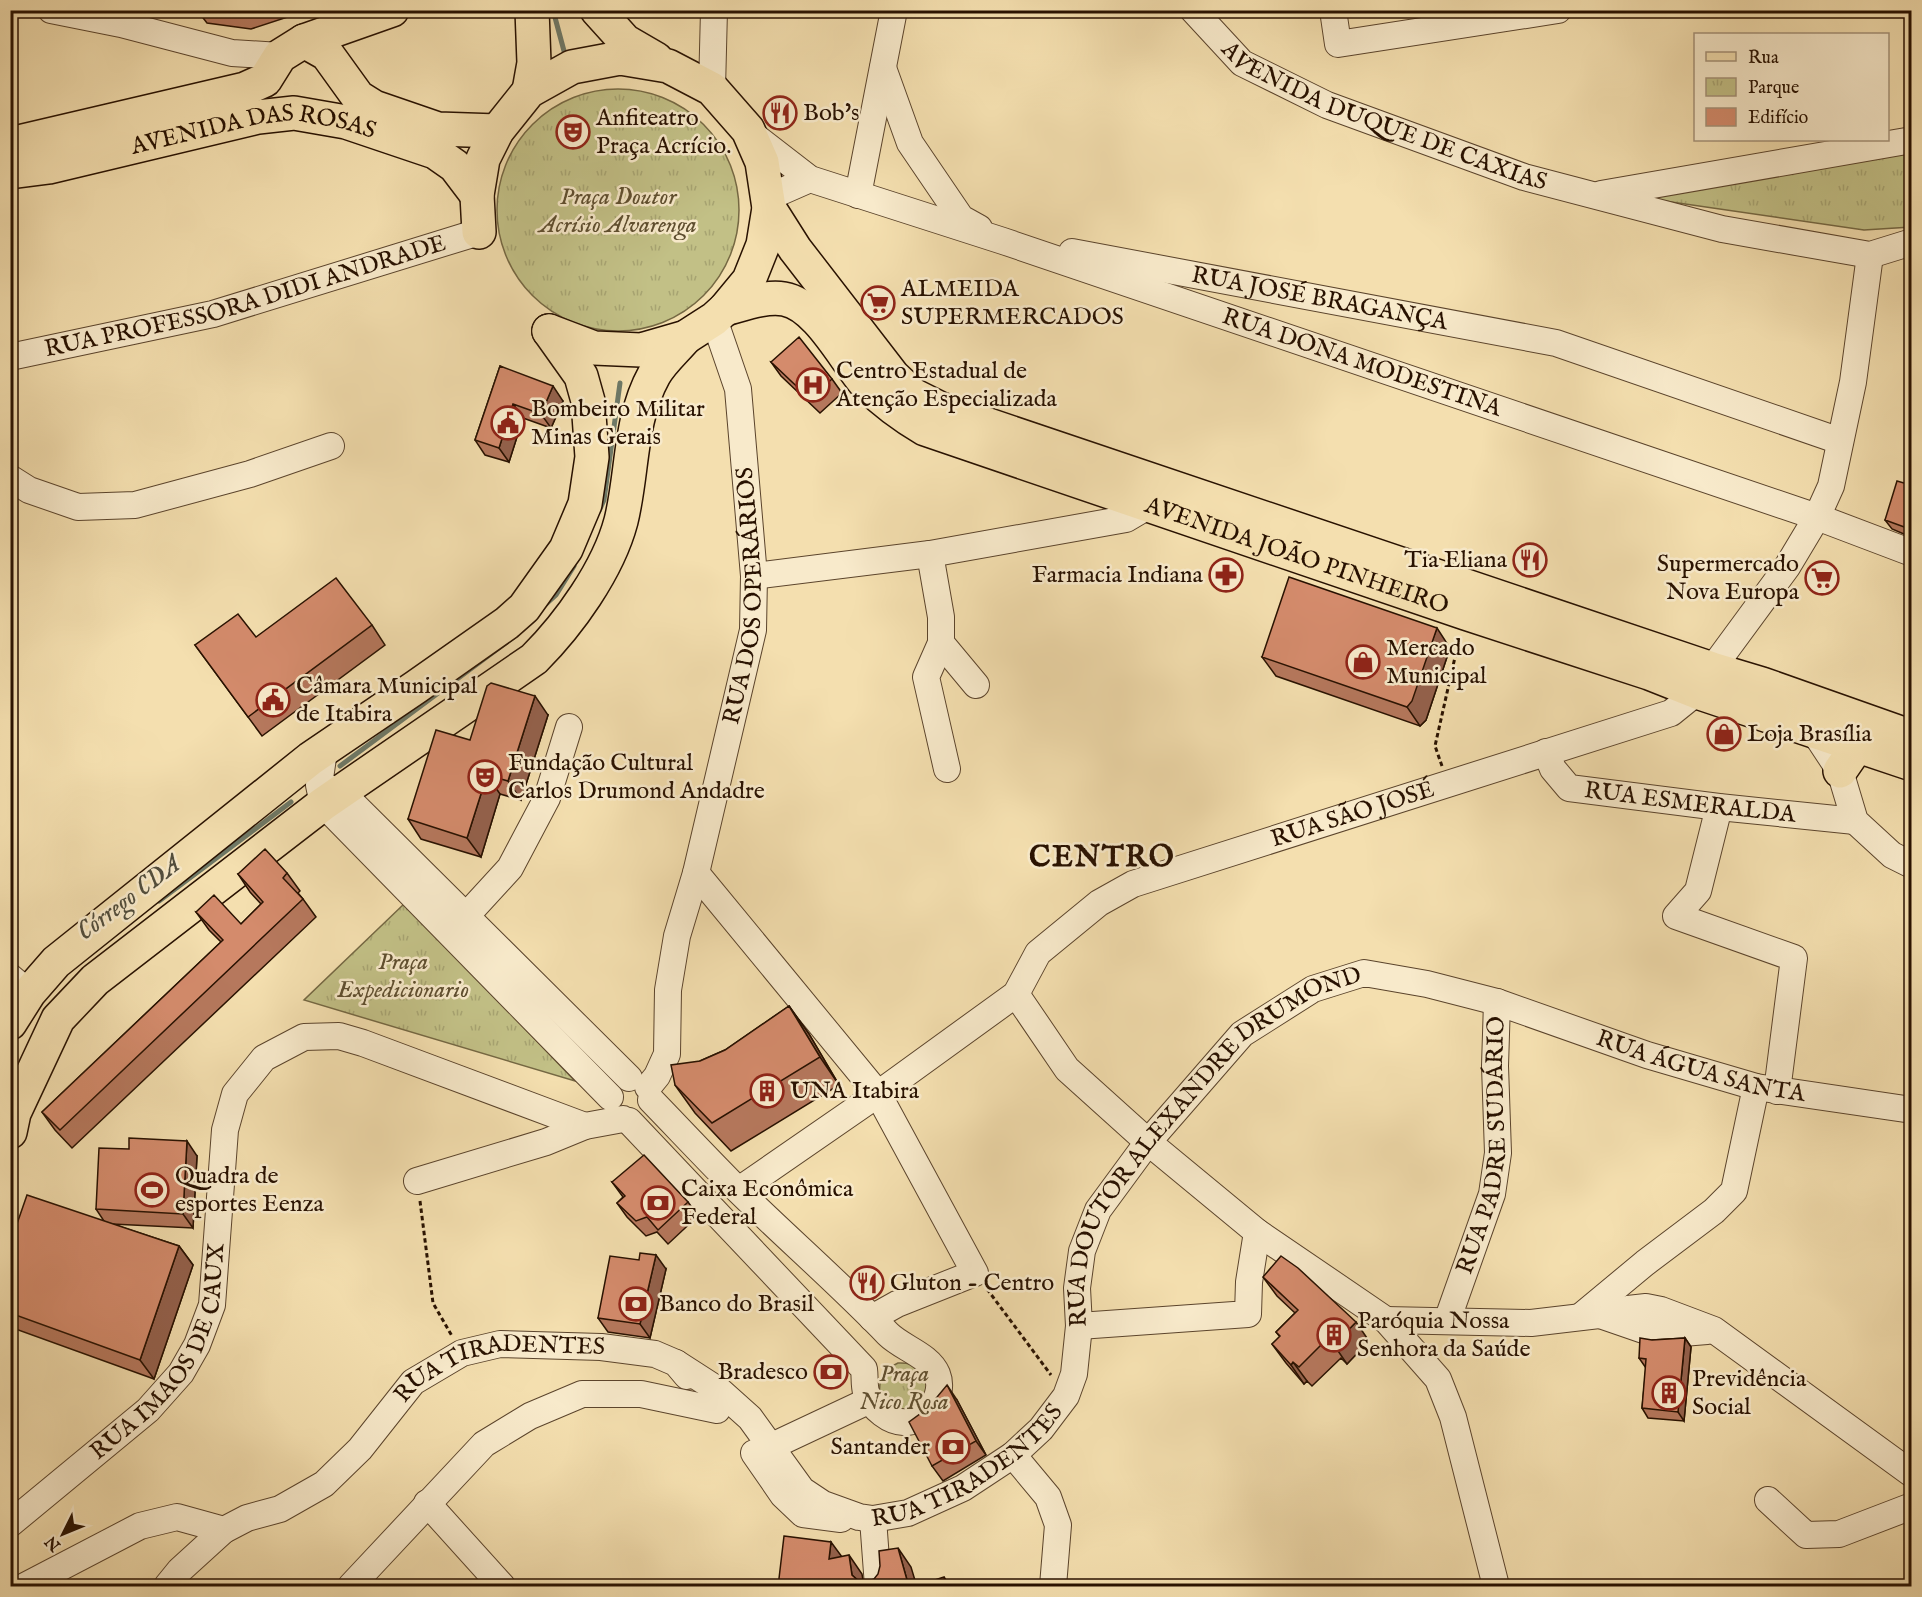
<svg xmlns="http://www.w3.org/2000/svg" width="1922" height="1597" font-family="'IM FELL English',serif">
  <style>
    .park { fill: url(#park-tufts); stroke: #756843; stroke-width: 1.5 }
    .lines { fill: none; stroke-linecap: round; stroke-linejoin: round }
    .stream { stroke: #6e7866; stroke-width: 5 }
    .minor-casing { stroke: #5b442c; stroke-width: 28 }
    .major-casing { stroke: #281100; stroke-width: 36 }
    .path { stroke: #281100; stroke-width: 3; stroke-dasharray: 4.5 3; stroke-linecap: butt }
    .minor { stroke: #f8eacb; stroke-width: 26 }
    .major { stroke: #f4dfaf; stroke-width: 33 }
    .wall { fill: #b6785d; stroke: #281100; stroke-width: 1.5 }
    .shaded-wall { fill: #94614c; stroke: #281100; stroke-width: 1.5 }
    .building { fill: #d48b6c; stroke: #281100; stroke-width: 1.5 }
    .labels { text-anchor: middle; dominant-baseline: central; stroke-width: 5; stroke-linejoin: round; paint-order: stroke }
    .street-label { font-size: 24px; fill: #281100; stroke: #f8eacb }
    .poi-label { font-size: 24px; fill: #281100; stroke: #f8eacb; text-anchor: start }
    .park-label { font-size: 24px; font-style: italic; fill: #5e4e2f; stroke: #f8eacb }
    .water-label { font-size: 26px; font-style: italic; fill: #514d3c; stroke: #f8eacb }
    .district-label { font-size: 30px; font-weight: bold; letter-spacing: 1.5px; fill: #281100; stroke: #f8eacb }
  </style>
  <defs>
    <pattern id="park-tufts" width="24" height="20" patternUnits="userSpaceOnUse" patternTransform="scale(1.5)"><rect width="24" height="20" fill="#c2c086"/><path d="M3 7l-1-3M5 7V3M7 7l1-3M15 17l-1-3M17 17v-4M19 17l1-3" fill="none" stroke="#a7a472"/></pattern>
  </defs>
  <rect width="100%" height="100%" fill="#f4dfaf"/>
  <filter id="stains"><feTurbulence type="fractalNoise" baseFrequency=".00333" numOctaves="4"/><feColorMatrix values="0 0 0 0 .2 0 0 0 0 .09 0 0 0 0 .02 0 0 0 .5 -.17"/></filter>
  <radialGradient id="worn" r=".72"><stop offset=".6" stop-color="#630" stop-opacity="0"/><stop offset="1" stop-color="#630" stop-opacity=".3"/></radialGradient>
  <path class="park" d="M497 210a121 121 0 1 1 242 0a121 121 0 1 1-242 0Z
    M1911,150V227L1864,230L1637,197Z
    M405,903L575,1081L304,1000Z
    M898,1363C916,1362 921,1369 929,1384L921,1407L897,1412L880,1395C878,1380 883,1370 898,1363Z"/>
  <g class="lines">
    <path class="stream" d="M553,10L564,51
      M599,511L604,500L620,383
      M544,606L556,595L574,566
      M340,766L515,636
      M159,901L291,802
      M10,1044L17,1032"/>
    <defs>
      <g id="minor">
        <path d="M51,10L121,24L232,53L280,56"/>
        <path id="s1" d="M1193,10L1242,63L1327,105L1524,177L1722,229L1870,255L1912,242"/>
        <path d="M1333,10L1338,44L1558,10"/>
        <path d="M883,68L910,143L961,218L979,228"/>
        <path d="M712,89L714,10"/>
        <path id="s2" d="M748,131L810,179L1003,241L1817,517L1912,553"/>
        <path d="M1601,194L1912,140"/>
        <path d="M858,195L894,10"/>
        <path d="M769,197L810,179"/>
        <path id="s3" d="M1072,252L1556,343L1840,441"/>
        <path id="s4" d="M10,357L213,314L479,232"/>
        <path d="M10,478L29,490L78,507L135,505L250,474L331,446"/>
        <path d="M930,554L941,617V643L926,677L947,769"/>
        <path d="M754,576L930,554L1126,519L1148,506"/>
        <path d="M941,643L976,685"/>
        <path d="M1712,669L1787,567L1817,517L1831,486L1853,382L1870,255"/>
        <path d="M1813,730L1840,771L1855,821L1892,855L1912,865"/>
        <path d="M324,751L319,785L323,804L610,1097"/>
        <path id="s5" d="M1546,752L1553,769L1569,788L1719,807L1855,821"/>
        <path d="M325,787L341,792L629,1078"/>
        <path d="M1719,807L1698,891L1676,916L1794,958L1777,1091"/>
        <path d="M696,873L878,1094L975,1273L897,1304L872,1318"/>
        <path d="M466,916L510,868L547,798L569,727"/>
        <path d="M10,977L29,993"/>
        <path d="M1016,994L1067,1069L1148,1142L1257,1232L1386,1320L1438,1379L1453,1417L1496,1586"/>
        <path id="s6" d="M648,1087L657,1076L667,1054L668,990L677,936L696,873L753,630L754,576L738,389L714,319"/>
        <path d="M629,1121L864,1369C865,1376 864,1385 866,1392C872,1408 890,1424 908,1422C929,1419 945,1394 937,1374C929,1355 902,1348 888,1334C841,1285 789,1240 740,1192C710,1162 681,1131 651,1100"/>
        <path d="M417,1181L546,1142L585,1126L623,1119"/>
        <path id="s7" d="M739,1190L878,1094L1016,994L1038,953L1099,903L1133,884L1671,713L1697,692"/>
        <path d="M1600,1315L1658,1335L1707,1331"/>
        <path d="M1580,1317L1645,1263L1714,1211L1734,1191L1756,1087"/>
        <path d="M1386,1320L1531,1323L1599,1315L1628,1309L1646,1307L1661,1310L1714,1330L1912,1474"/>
        <path id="s8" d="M1447,1321L1492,1194L1498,1153L1495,1066L1497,1002"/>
        <path d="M1079,1326L1248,1314L1249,1282L1257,1232"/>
        <path id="s9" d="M676,1363L721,1392L750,1418L802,1490L823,1504L859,1517L873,1519L908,1513L963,1488L1013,1455L1041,1429L1066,1396L1074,1374L1079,1326L1077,1288L1082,1251L1098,1210L1148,1142L1242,1034L1313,989L1364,973L1427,984L1497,1002L1647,1055L1756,1087L1912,1110"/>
        <path d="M770,1447L870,1400"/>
        <path d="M754,1453L783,1495L803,1514L841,1519"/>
        <path d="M1013,1455L1048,1497L1058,1525L1053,1586"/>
        <path d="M1768,1500L1806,1535L1839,1534L1912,1506"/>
        <path d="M427,1503L502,1586"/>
        <path d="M873,1519L878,1586"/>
        <path id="s10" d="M10,1524L148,1410L181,1373L197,1345L212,1305L225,1130L235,1094L264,1058L304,1037L339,1036L363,1043L585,1126"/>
        <path d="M25,1586L140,1526L177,1517L224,1530"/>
        <path id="s11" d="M167,1586L180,1570L224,1530L247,1518L280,1509L324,1484L360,1449L413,1382L462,1353L500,1344L601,1347L655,1354L676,1363L687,1376"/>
        <path d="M351,1586L484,1444L530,1416L582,1394H641L717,1410"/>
      </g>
      <g id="major">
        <path d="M597,10L625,41L656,59"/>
        <path d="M304,41L327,54L358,97L374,107L438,129L497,131"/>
        <path d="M529,91L534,63L532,10"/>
        <path d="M10,144L245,89L265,80L280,56L304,41L392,10"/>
        <path id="s12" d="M10,172L49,167L258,117L294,113L346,122L435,152L455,166L477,195"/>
        <path d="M769,208L795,249L893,376L913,395L941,409L1712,669L1762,684L1912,737"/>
        <path d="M479,232L477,195L483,159L497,131L529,91L572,67L620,58L668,66L712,89L748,130L762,162L769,208L763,245L749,280L725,309L714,319L686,337L641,350L594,348L549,331"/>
        <path id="s13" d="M725,309C744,304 765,296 784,299C818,305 844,359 866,384C884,402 903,416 925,429L1465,613L1649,673L1697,692L1912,764"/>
        <path d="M1840,771L1858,745"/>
        <path d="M10,1023L29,993L56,962L310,759L416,687L507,623L524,608L566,549L585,504L592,457L588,401L581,376L549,331"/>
        <path d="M10,1132L14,1113L58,1019L95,980L323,804L534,659C569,624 608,570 621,521C633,473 629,420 654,375C662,361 676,349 686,337"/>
      </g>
    </defs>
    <use href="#minor" class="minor-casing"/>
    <use href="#major" class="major-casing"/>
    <path class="path" d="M1442,766L1435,746L1460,635
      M420,1201L433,1303L452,1336
      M987,1289L1051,1375"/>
    <use href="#minor" class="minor"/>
    <use href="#major" class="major"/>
  </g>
  <path class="wall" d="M197,10H309L251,29L207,23Z
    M771,362L832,379L842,393L820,413L781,376Z
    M500,366L563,401L551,428L523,418L509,462L485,455L475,440Z
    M1911,485V537L1892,529L1885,520Z
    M372,625L385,645L262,736L195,645L256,637Z
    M1450,648L1426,720L1420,726L1276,676L1262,657Z
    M548,715L521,800L500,794L481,857L421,839L408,819L470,740Z
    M287,873L300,891L298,893L303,899L316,917L72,1148L55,1130L42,1112L221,942L209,930L196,912L241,924L261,904L250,892L238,874Z
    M789,1006L809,1034L839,1085L731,1151L695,1113L675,1085L700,1061L725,1050Z
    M197,1156L193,1228L112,1224L179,1246L193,1265L154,1379L10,1327V1244L104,1221L96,1209Z
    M612,1182L688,1202L698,1216L668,1244L657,1232L646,1236L627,1217L617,1203L623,1197Z
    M666,1269L650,1338L608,1332L598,1318Z
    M1263,1277L1369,1341L1347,1364L1341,1358L1312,1386L1307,1381L1304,1384L1286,1363L1272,1344L1280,1337L1276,1332L1295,1313L1277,1296Z
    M1685,1338L1691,1347L1684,1421L1648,1418L1642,1408L1646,1368L1639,1358L1652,1340Z
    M957,1400L986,1455L943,1481L932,1466Z"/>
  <path class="shaded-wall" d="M553,386L563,401L551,428L541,414Z
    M513,404L523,418L509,462L499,448Z
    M1911,514V534L1907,528Z
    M1437,628L1450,648L1426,720L1420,726L1407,707Z
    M535,696L548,715L521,800L508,781Z
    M487,775L500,794L481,857L467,838Z
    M789,1006L809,1034L839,1085L820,1057Z
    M187,1141L197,1156L193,1228L183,1214Z
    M179,1246L193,1265L154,1379L140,1360Z
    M656,1255L666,1269L650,1338L640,1324Z
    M1356,1322L1369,1341L1347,1364L1334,1345Z
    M1685,1338L1691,1347L1684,1421L1678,1412Z
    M1293,1362L1307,1381L1304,1384L1291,1365Z
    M947,1385L957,1400L986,1455L976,1441Z
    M831,1542L845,1561L829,1559Z
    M898,1548L911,1567L917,1587H909Z
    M849,1555L862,1574L864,1587L852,1575Z
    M944,1577L951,1587H946Z"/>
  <path class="building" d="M799,337L832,379L810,399L771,362Z
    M500,366L553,386L541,414L513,404L499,448L475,440Z
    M1897,481L1911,485V514L1907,528L1885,520Z
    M1289,577L1437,628L1412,701L1407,707L1262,657Z
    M336,578L372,625L248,717L195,645L238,614L256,637Z
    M491,683L535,696L508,781L487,775L467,838L408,819L436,730L470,740L487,686Z
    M265,849L287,873L283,878L303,899L60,1130L42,1112L223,940L196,912L214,895L241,924L263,902L238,874Z
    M789,1006L820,1057L712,1123L675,1085L671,1065L700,1061L725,1050Z
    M129,1138L187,1141L183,1214L96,1209L99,1148L129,1149Z
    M644,1155L688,1202L658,1230L647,1217L636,1221L617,1203L625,1196L612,1182Z
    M27,1195L179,1246L140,1360L10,1313V1244Z
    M640,1253L656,1255L640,1324L598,1318L610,1256L639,1260Z
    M1281,1256L1298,1268L1356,1322L1334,1345L1327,1339L1299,1367L1293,1362L1291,1365L1272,1344L1280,1336L1276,1332L1298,1310L1263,1277Z
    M1640,1338L1652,1340L1685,1338L1678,1412L1642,1408L1646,1359L1639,1358Z
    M947,1385L976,1441L932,1466L909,1422L928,1408Z
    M784,1536L831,1542L829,1559L849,1555L852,1575L859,1581L867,1582L874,1579L878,1574L880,1566L879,1551L898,1548L909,1587H778Z
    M944,1577L946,1587H913Z"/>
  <defs>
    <symbol id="restaurant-ring" viewBox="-11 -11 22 22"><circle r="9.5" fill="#f8eacb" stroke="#8f2418" stroke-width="1.5"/><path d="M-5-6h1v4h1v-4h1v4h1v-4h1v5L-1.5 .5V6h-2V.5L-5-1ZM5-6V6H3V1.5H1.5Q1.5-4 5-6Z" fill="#8f2418"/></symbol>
    <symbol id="theatre-ring" viewBox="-11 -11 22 22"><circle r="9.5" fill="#f8eacb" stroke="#8f2418" stroke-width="1.5"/><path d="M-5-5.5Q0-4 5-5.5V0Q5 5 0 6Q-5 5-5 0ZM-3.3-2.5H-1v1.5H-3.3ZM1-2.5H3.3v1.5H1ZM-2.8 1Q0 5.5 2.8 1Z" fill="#8f2418"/></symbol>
    <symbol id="supermarket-ring" viewBox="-11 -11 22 22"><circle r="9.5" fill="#f8eacb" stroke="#8f2418" stroke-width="1.5"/><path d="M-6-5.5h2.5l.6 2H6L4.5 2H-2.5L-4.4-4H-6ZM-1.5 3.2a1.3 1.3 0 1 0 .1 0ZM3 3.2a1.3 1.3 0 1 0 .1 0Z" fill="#8f2418"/></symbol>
    <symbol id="hospital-ring" viewBox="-11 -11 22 22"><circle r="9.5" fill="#f8eacb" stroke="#8f2418" stroke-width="1.5"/><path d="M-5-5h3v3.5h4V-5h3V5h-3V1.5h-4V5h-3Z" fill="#8f2418"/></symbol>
    <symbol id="civic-ring" viewBox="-11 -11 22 22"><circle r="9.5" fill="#f8eacb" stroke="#8f2418" stroke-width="1.5"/><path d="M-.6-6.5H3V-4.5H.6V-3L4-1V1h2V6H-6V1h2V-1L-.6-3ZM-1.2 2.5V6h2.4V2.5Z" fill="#8f2418"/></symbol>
    <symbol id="pharmacy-ring" viewBox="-11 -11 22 22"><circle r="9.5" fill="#f8eacb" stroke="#8f2418" stroke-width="1.5"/><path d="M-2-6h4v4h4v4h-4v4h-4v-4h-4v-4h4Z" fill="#8f2418"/></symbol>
    <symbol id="shop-ring" viewBox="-11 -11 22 22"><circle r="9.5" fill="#f8eacb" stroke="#8f2418" stroke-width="1.5"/><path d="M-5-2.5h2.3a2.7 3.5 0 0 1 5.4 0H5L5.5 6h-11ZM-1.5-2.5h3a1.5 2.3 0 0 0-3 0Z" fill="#8f2418"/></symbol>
    <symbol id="building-ring" viewBox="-11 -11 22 22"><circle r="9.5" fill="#f8eacb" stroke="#8f2418" stroke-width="1.5"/><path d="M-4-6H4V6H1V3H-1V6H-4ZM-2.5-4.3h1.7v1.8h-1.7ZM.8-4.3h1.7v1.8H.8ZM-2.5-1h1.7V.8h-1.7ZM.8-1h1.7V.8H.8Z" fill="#8f2418"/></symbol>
    <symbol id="stadium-ring" viewBox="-11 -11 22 22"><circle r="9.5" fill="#f8eacb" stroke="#8f2418" stroke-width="1.5"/><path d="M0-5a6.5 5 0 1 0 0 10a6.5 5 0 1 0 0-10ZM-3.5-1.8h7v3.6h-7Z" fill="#8f2418"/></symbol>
    <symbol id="bank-ring" viewBox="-11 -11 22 22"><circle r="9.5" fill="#f8eacb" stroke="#8f2418" stroke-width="1.5"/><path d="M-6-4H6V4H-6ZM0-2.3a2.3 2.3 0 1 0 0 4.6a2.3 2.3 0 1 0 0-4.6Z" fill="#8f2418"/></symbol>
  </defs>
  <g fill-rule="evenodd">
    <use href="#restaurant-ring" x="761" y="94" width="38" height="38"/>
    <use href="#theatre-ring" x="554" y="113" width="38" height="38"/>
    <use href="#supermarket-ring" x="859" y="284" width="38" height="38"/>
    <use href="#hospital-ring" x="794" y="366" width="38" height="38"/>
    <use href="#civic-ring" x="489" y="404" width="38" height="38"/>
    <use href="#restaurant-ring" x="1511" y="541" width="38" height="38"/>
    <use href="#pharmacy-ring" x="1207" y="556" width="38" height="38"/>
    <use href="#supermarket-ring" x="1803" y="559" width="38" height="38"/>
    <use href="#shop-ring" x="1344" y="643" width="38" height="38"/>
    <use href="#civic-ring" x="254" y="681" width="38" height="38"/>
    <use href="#shop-ring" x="1705" y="715" width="38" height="38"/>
    <use href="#theatre-ring" x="466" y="758" width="38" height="38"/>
    <use href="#building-ring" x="748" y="1072" width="38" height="38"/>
    <use href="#stadium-ring" x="133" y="1171" width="38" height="38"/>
    <use href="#bank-ring" x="639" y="1184" width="38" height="38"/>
    <use href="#restaurant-ring" x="848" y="1264" width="38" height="38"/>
    <use href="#bank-ring" x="617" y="1285" width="38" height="38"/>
    <use href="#building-ring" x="1315" y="1316" width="38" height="38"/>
    <use href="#bank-ring" x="812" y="1353" width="38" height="38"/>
    <use href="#building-ring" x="1650" y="1374" width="38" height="38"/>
    <use href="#bank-ring" x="934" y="1428" width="38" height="38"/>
  </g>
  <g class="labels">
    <g class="street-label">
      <text stroke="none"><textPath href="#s1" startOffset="224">AVENIDA DUQUE DE CAXIAS</textPath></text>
      <text stroke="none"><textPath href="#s12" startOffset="249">AVENIDA DAS ROSAS</textPath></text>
      <text stroke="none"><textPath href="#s4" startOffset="243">RUA PROFESSORA DIDI ANDRADE</textPath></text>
      <text stroke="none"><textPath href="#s3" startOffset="252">RUA JOSÉ BRAGANÇA</textPath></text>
      <text stroke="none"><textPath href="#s2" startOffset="660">RUA DONA MODESTINA</textPath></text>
      <text stroke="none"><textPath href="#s13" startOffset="648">AVENIDA JOÃO PINHEIRO</textPath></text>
      <text stroke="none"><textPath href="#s6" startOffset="506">RUA DOS OPERÁRIOS</textPath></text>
      <text stroke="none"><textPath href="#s5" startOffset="165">RUA ESMERALDA</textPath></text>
      <text stroke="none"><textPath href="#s7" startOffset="734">RUA SÃO JOSÉ</textPath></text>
      <text stroke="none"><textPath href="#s9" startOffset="1401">RUA ÁGUA SANTA</textPath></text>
      <text stroke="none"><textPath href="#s8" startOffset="182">RUA PADRE SUDÁRIO</textPath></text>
      <text stroke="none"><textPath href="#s9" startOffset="806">RUA DOUTOR ALEXANDRE DRUMOND</textPath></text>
      <text stroke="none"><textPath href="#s10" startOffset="237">RUA IMAOS DE CAUX</textPath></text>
      <text stroke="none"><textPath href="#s11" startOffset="416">RUA TIRADENTES</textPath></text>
      <text stroke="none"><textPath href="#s9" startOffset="369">RUA TIRADENTES</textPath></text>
    </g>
    <g class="poi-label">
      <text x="803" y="113">Bob's</text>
      <text x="596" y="118">Anfiteatro<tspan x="596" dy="28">Praça Acrício.</tspan></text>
      <text x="901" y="289">ALMEIDA<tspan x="901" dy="28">SUPERMERCADOS</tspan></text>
      <text x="836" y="371">Centro Estadual de<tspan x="836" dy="28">Atenção Especializada</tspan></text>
      <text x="531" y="409">Bombeiro Militar<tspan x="531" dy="28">Minas Gerais</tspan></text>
      <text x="1507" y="560" text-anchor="end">Tia Eliana</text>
      <text x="1799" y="564" text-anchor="end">Supermercado<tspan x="1799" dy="28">Nova Europa</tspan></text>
      <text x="1203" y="575" text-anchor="end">Farmacia Indiana</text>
      <text x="1386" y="648">Mercado<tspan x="1386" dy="28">Municipal</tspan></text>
      <text x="296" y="686">Câmara Municipal<tspan x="296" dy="28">de Itabira</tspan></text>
      <text x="1747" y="734">Loja Brasília</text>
      <text x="508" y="763">Fundação Cultural<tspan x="508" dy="28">Carlos Drumond Andadre</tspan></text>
      <text x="790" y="1091">UNA Itabira</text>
      <text x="175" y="1176">Quadra de<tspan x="175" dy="28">esportes Eenza</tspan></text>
      <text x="681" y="1189">Caixa Econômica<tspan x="681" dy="28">Federal</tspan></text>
      <text x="890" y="1283">Gluton - Centro</text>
      <text x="659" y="1304">Banco do Brasil</text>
      <text x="1357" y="1321">Paróquia Nossa<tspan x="1357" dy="28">Senhora da Saúde</tspan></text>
      <text x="808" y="1372" text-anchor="end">Bradesco</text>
      <text x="1692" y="1379">Previdência<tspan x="1692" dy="28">Social</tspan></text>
      <text x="930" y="1447" text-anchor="end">Santander</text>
    </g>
    <g class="park-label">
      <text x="618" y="197">Praça Doutor<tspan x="618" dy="28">Acrísio Alvarenga</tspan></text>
      <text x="403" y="962">Praça<tspan x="403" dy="28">Expedicionario</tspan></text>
      <text x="904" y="1374">Praça<tspan x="904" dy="28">Nico Rosa</tspan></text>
    </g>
    <g class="water-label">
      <text transform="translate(129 898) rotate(-37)">Córrego CDA</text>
    </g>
    <g class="district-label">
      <text x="1102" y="858">CENTRO</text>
    </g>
  </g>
  <rect width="1922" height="1597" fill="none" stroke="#f4dfaf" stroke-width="36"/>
  <rect x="12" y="12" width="1898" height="1573" fill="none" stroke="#281100" stroke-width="3"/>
  <rect x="18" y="18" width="1886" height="1561" fill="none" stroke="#281100" stroke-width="1.5"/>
  <rect x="1694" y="33" width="195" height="108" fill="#f8eacb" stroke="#a5937a" stroke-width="1.5"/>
  <rect x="1706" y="52" width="30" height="9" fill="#f4dfaf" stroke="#a5937a" stroke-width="1.5"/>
  <text x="1748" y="63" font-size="18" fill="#281100">Rua</text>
  <rect x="1706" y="78" width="30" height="18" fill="url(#park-tufts)" stroke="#a5937a" stroke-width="1.5"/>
  <text x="1748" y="93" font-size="18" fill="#281100">Parque</text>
  <rect x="1706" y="108" width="30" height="18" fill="#d48b6c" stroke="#a5937a" stroke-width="1.5"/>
  <text x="1748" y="123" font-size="18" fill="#281100">Edifício</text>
  <g transform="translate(63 1534) rotate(227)" stroke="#f8eacb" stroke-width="4.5" paint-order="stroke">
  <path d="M0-4.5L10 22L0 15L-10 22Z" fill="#281100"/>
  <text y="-9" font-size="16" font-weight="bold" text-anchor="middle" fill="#281100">N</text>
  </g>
  <rect width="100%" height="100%" filter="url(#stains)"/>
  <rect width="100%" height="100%" fill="url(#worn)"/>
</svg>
